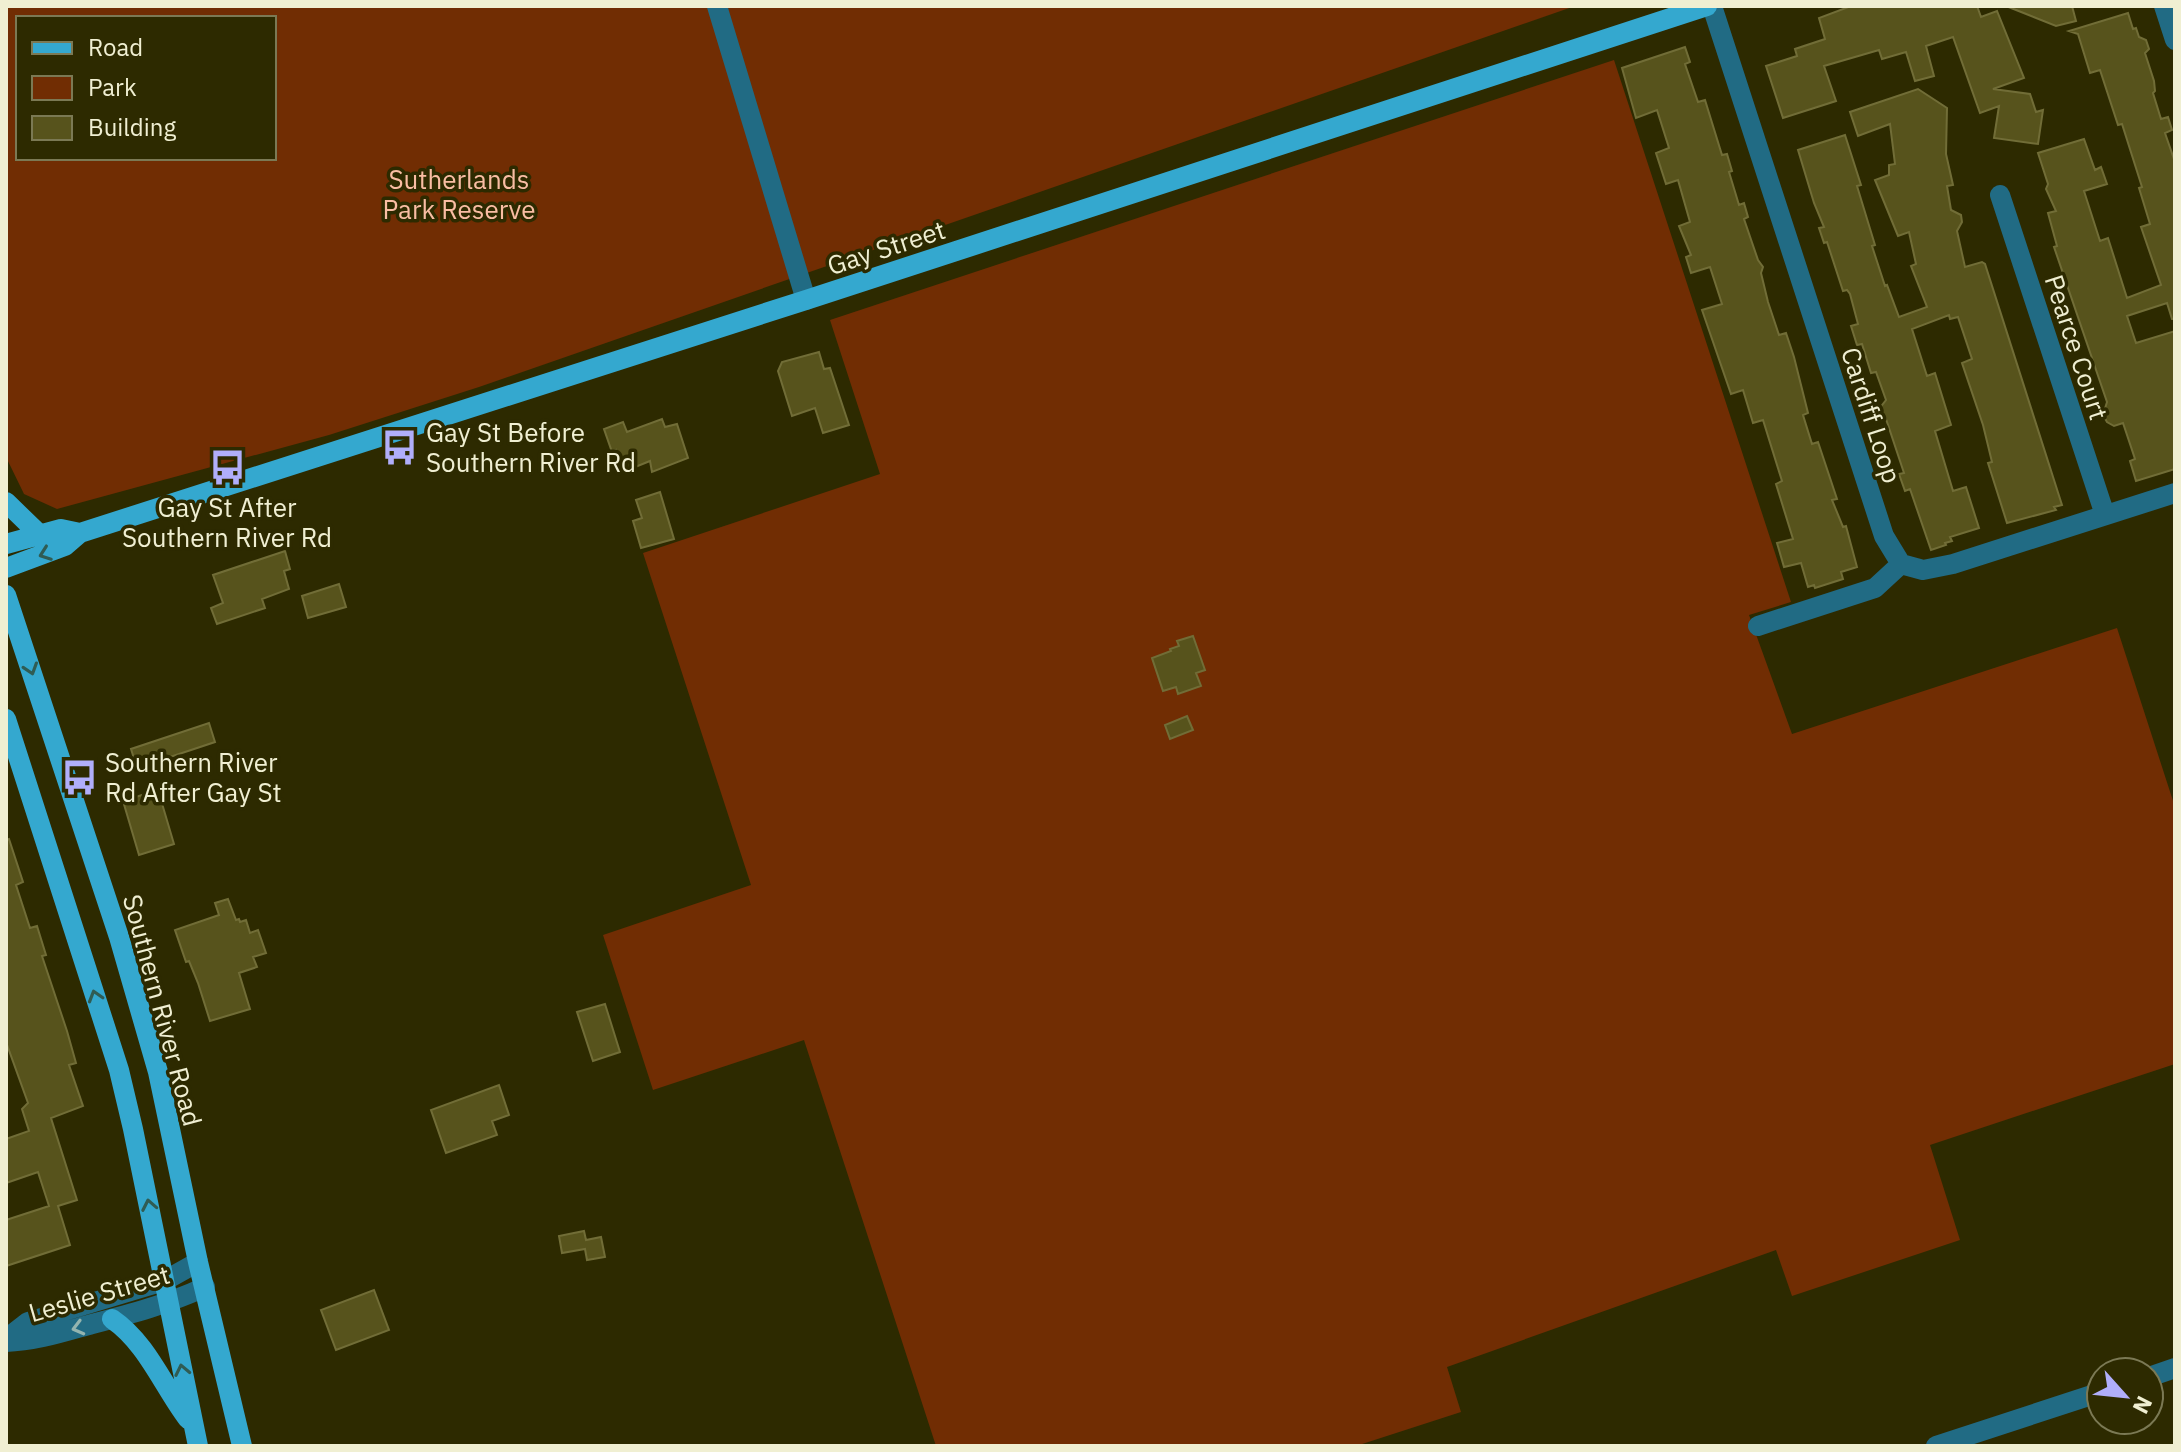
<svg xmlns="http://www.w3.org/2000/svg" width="2181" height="1452" font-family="'IBM Plex Sans',sans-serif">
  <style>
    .green { fill: #712d03; fill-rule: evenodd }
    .building { fill: #57531c; stroke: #716d37; stroke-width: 2 }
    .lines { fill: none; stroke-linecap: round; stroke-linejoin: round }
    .minor { stroke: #216b84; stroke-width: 20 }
    .major { stroke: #34a8cf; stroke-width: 20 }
    .oneway { stroke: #305c53 }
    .oneway2 { stroke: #93b4af }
    .labels { text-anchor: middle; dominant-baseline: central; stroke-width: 7; stroke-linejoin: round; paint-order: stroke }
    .park-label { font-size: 26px; fill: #f9bda3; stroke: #2d2a00 }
    .street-label { font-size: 26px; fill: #f0efd2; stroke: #2d2a00 }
    .poi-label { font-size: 26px; fill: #f0efd2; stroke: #2d2a00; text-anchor: start }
  </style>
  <rect width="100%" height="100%" fill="#2d2a00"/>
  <path class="green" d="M6,6H1575L479,387L329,435L57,509L24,494L6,457ZM18,18H274V158H18Z
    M1614,60L1791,602L1749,615L1792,734L2117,628L2175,807V1064L1930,1145L1960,1240L1792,1296L1776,1250L1447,1367L1461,1412L1356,1446H936L804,1040L653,1090L603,935L751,885L643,553L880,474L830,320Z"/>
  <path class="building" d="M1851,6H1977L1981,17L1997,11L2024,78L1993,89L2030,94L2036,112L2043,110L2038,144L1994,138L1999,106L1980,113L1953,37L1926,46L1934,76L1915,81L1906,52L1882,59L1879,50L1824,66L1836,101L1783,118L1766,66L1797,56L1795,49L1825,39L1819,18Z
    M2006,6H2072L2076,21L2056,26Z
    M2128,13L2133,29L2136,28L2139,37L2146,40L2149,49L2145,53L2154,81L2155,91L2153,93L2161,119L2168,117L2172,130L2165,133L2175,162V319H2172L2167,303L2127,316L2136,343L2175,331V469L2136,481L2130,461L2135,459L2123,423L2114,426L2107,422L2103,415L2107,402L2054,247L2057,246L2048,213L2056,211L2046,189L2048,184L2038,153L2084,139L2095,170L2101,167L2107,184L2084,191L2100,241L2108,238L2127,298L2161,285L2141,227L2150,224L2139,188L2142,187L2122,124L2118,125L2100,70L2090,73L2078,34L2069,31Z
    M1685,47L1690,62L1685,64L1698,102L1705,100L1722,155L1727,154L1732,171L1729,172L1739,205L1744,203L1748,217L1744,219L1758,260L1763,267L1761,273L1768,302L1779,335L1786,333L1794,357L1808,413L1803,415L1812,444L1818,442L1837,499L1832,500L1843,527L1846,526L1857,567L1841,572L1843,579L1815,588L1814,585L1808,587L1801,563L1784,567L1777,543L1793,539L1776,484L1782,481L1763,420L1753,423L1743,390L1731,394L1702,310L1722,304L1710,267L1691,273L1686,257L1691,255L1679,226L1690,222L1678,180L1666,184L1656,153L1669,148L1657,110L1636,118L1622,68Z
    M1918,89L1947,108L1946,154L1953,185L1947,186L1951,210L1961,215L1962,222L1957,231L1965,267L1982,262L1985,264L2062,505L2054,507L2056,510L2007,523L1988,463L1992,462L1983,425L1962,363L1972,359L1958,317L1950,319L1949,315L1912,329L1927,376L1935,373L1951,425L1935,431L1953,491L1966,487L1979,528L1950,537L1952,541L1945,543L1946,545L1931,550L1910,489L1905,491L1899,474L1904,473L1886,419L1879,409L1886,400L1876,372L1871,373L1862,344L1857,345L1851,326L1858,324L1850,294L1847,290L1843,291L1827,242L1824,243L1819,228L1824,227L1814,203L1798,150L1845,135L1861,185L1857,186L1875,245L1872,246L1885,286L1887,285L1899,317L1927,307L1911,266L1916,264L1909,232L1898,236L1875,180L1889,175V165L1895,164L1890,124L1858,136L1850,112Z
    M819,352L824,369L830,368L849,425L823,433L815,408L792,416L778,371L782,362Z
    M662,419L665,427L677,424L688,458L652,472L650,461L623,472L616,450L612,452L604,429L623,422L627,432Z
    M660,492L674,539L641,548L633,521L642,518L636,500Z
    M285,551L290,569L284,571L289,589L262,599L265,608L217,624L211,608L223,603L213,575Z
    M339,584L346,607L308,618L302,596Z
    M1193,636L1205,670L1196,673L1201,686L1178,694L1176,687L1163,691L1152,658L1171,651L1170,649L1179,646L1177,641Z
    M1187,716L1193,730L1170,739L1165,725Z
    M209,723L215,742L137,768L131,749Z
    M158,790L174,844L139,855L123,801Z
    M9,839L23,882L16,885L30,928L37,926L46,955L42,956L67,1031L76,1063L69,1065L83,1106L51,1118L77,1200L58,1206L70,1245L6,1266V1220L49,1206L38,1172L6,1183V1139L29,1131L22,1109L28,1103L6,1042V840Z
    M228,899L236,920L239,919L240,922L246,920L250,933L258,930L266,953L253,957L257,967L239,973L250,1009L210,1021L198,983L189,961L186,962L175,930L219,915L215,903Z
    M605,1004L620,1052L593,1061L577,1012Z
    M499,1085L509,1115L492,1121L497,1135L446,1153L431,1110Z
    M584,1231L586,1240L601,1237L605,1257L587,1260L585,1249L562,1253L559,1236Z
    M374,1290L389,1330L336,1350L321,1310Z"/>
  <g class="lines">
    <path class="minor" d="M717,6L806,300
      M1712,6L1884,536L1901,564L1923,570L1953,564L2175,493
      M2164,6L2175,40
      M2000,195L2105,515
      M1758,626L1875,588L1901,564
      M6,1339L28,1322L164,1281L198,1262
      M6,1342C36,1341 63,1332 92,1324C131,1314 168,1304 205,1287
      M2149,1377L2175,1368
      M1936,1446L2101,1392"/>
    <path class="major" d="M6,502L39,534
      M6,544L61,529L80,533
      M6,568L65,546L80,533L806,300L1707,6
      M6,595L119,937L158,1072L198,1262L242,1446
      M6,719L119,1070L133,1129L198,1446
      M112,1319C147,1343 163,1386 188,1419"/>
  </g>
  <defs><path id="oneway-chevron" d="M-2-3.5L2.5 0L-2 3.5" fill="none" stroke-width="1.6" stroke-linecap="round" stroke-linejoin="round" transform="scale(2)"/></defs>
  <g class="oneway">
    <use href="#oneway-chevron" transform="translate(45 554) rotate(160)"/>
    <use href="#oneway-chevron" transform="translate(31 669) rotate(72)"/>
    <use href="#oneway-chevron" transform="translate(95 996) rotate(-107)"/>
    <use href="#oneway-chevron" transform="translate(149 1205) rotate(-101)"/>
    <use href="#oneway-chevron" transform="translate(182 1370) rotate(-102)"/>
  </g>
  <use class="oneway2" href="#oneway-chevron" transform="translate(78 1328) rotate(165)"/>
  <defs>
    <symbol id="bus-bare" viewBox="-9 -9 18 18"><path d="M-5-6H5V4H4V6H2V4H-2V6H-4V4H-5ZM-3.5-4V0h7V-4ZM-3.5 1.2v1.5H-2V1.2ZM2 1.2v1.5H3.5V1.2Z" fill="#b0aefa" stroke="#2d2a00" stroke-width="2.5" paint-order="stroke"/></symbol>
  </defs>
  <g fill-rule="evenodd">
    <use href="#bus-bare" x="374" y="422" width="51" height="51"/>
    <use href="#bus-bare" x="202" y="442" width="51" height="51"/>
    <use href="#bus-bare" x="54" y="752" width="51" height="51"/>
  </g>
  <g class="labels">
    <g class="park-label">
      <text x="459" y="179">Sutherlands<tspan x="459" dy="30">Park Reserve</tspan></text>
    </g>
    <g class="street-label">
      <text transform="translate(886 247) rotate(-18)">Gay Street</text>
      <text transform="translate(2077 347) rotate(72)">Pearce Court</text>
      <text transform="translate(1872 415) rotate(72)">Cardiff Loop</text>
      <text transform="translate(163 1010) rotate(75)">Southern River Road</text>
      <text transform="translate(99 1293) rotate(-16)">Leslie Street</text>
    </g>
    <g class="poi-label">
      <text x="426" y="432">Gay St Before<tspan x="426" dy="30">Southern River Rd</tspan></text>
      <text x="227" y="507" text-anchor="middle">Gay St After<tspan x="227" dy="30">Southern River Rd</tspan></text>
      <text x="105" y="762">Southern River<tspan x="105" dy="30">Rd After Gay St</tspan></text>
    </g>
  </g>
  <rect width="2181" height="1452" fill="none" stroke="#f0efd2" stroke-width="16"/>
  <rect x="16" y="16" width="260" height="144" fill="#2d2a00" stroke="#7b7954" stroke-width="2"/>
  <rect x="32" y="42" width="40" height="12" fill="#34a8cf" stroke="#7b7954" stroke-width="2"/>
  <text x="88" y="56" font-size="24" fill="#f0efd2">Road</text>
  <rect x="32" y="76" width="40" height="24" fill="#712d03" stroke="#7b7954" stroke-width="2"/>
  <text x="88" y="96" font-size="24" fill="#f0efd2">Park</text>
  <rect x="32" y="116" width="40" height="24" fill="#57531c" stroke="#7b7954" stroke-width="2"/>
  <text x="88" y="136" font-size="24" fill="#f0efd2">Building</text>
  <g transform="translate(2125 1396) rotate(117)"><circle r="38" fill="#2d2a00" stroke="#7b7954" stroke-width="2"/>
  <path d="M0-6L14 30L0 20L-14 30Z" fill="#b0aefa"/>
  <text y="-12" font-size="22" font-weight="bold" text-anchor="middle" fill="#f0efd2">N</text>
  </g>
</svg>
